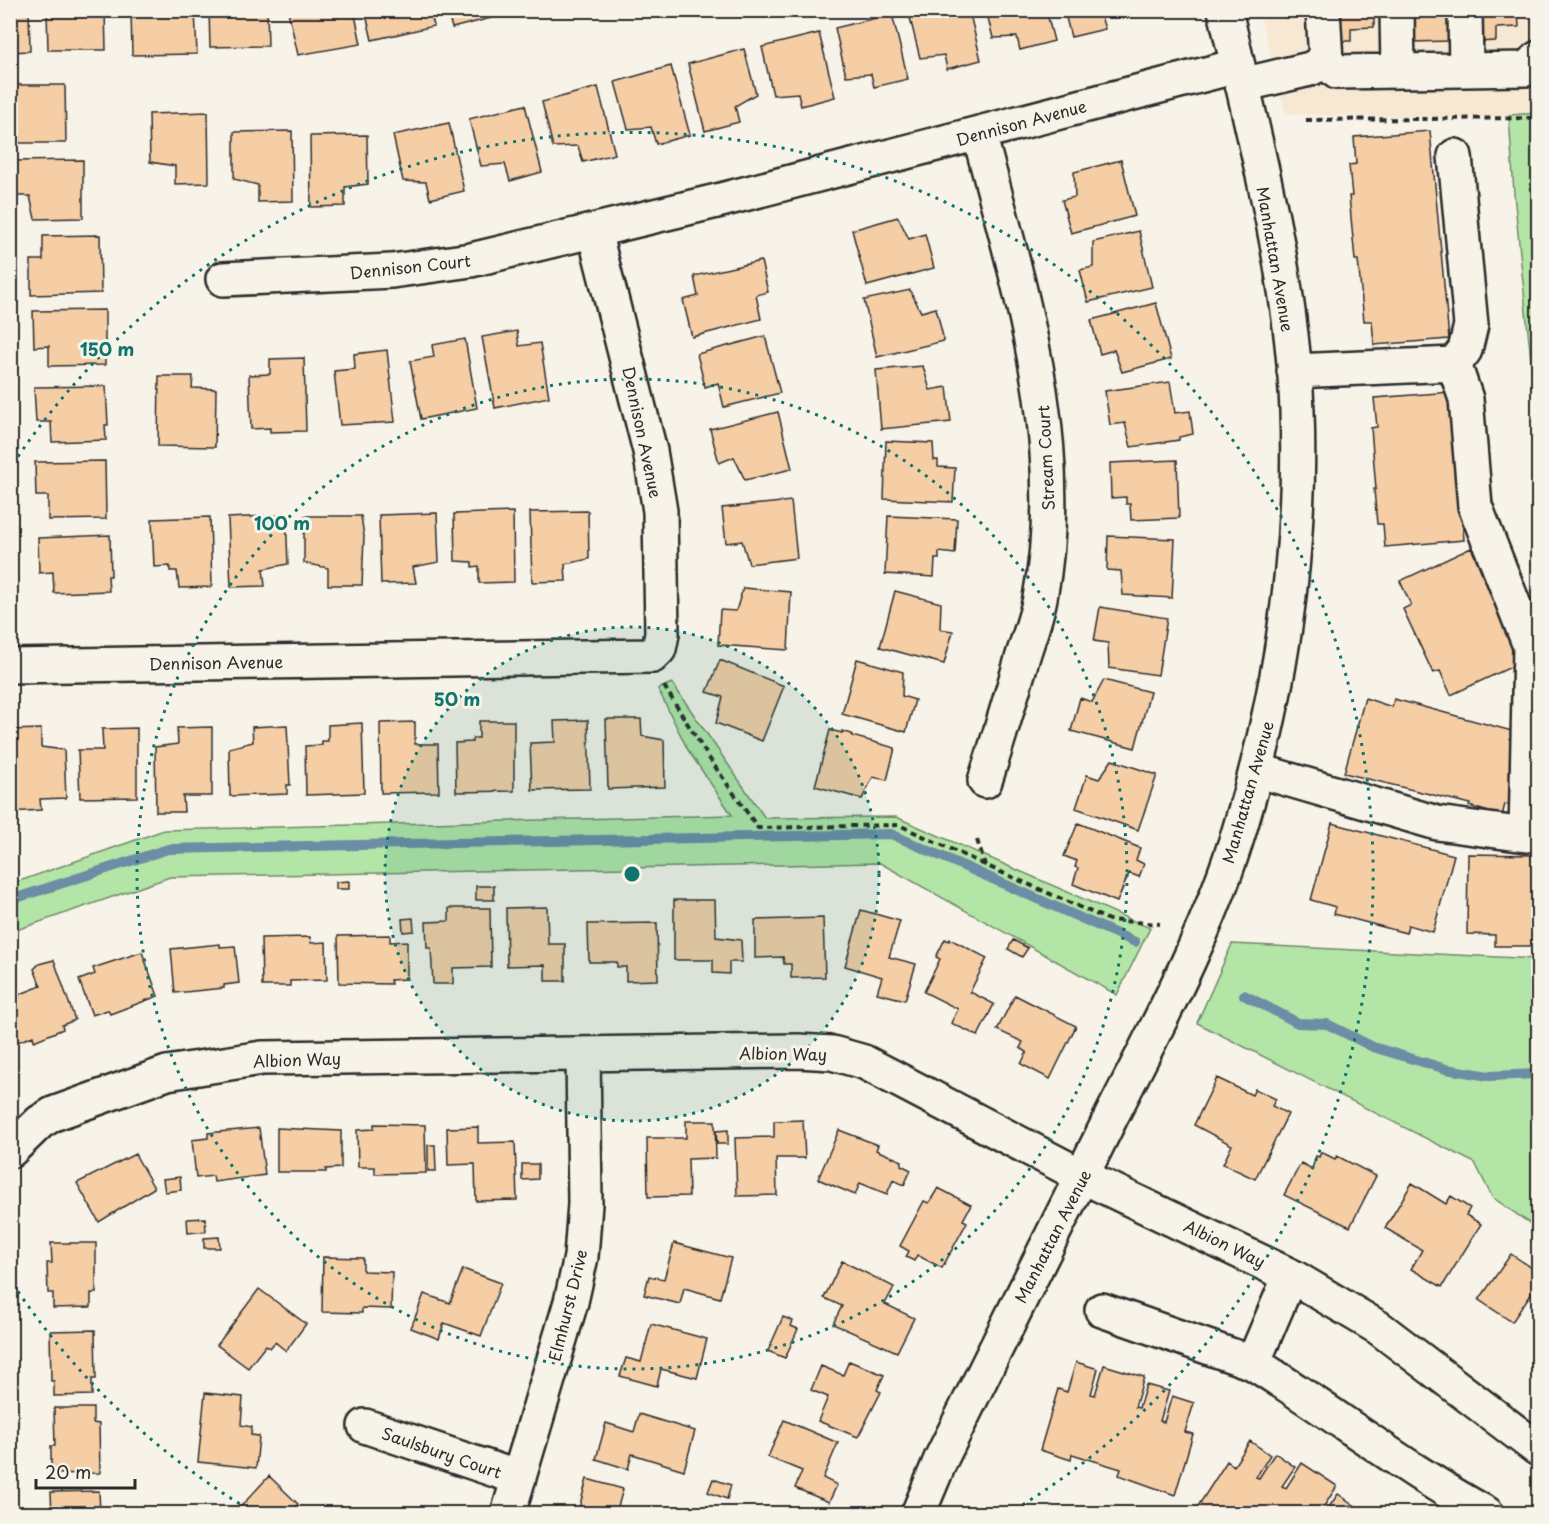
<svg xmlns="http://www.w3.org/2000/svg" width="1549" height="1524" font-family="'Playpen Sans',sans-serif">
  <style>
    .built { fill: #f7e8d4 }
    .green { fill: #b3e5a6; stroke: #6f8868; stroke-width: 1.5 }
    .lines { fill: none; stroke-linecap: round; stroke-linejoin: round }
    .stream { stroke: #6d8ca5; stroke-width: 10 }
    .building { fill: #f6cea6; stroke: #2b2b2b; stroke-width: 1.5 }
    .minor-casing { stroke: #2b2b2b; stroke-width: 38 }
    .path { stroke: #2b2b2b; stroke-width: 4; stroke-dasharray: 6 4.5; stroke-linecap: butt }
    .minor { stroke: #f7f3e8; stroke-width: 33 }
    .ring { fill: none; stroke: #0f766e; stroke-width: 3; stroke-dasharray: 3 6 }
    .labels { text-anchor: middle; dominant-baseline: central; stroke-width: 6; stroke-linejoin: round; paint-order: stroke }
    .street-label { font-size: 16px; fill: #2b2b2b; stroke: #f7f3e8 }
    .centre { fill: #0f766e; stroke: #f7f3e8; stroke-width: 3 }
    .ring-label { font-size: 18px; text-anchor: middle; font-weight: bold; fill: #0f766e; stroke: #f7f3e8; stroke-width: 6; stroke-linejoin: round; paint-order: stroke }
  </style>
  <rect width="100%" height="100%" fill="#f7f3e8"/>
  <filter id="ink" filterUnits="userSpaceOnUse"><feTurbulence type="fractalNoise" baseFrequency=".0167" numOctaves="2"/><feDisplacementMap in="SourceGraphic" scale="12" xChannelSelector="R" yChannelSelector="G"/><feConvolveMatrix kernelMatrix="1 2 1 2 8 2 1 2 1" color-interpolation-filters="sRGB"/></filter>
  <g filter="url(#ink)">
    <path class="built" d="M1259,11H1538V113L1472,118L1286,114Z"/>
    <path class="green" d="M1538,113V429L1514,194L1509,115Z
      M672,683L765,818L896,817L1150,928L1117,995L880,863L170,877L11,932V884L164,830L732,815L688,750L658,689Z
      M1232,944L1538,959V1229L1492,1197L1475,1163L1197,1023Z"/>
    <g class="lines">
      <path class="stream" d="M10,900L168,849L891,834L1135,942
        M1244,995L1298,1023L1327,1024L1373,1047L1446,1069L1489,1076L1538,1074"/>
    </g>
    <path class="building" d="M10,10H29L30,51L10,52Z
      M47,10H105L106,50H48Z
      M131,10H195L197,54L132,55Z
      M209,10H267L268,46L210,47Z
      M354,10L361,44L298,55L288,11Z
      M365,10H430L434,26L372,40Z
      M447,10H502L503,15L452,28Z
      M908,10H969L981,60L947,69L944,55L920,58Z
      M986,10H1046L1054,41L1020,50L1017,37L993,38Z
      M1064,10H1109L1100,13L1105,29L1071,37Z
      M1335,10H1382V13H1374V27L1351,28V41H1335Z
      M1411,10H1450V41L1411,42Z
      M1476,10H1527V12H1518L1519,27L1496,28V41L1477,42Z
      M892,14L908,79L874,87L871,74L846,76L835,28Z
      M819,33L835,97L801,106L798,93L773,95L762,47Z
      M744,49L756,94L735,106L739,122L705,131L688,64Z
      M671,66L690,135L656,144L651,127L628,129L615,82Z
      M17,85H65L66,143H10V110L12,102H15Z
      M598,87L615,154L583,162L578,146L553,147L542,102Z
      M525,105L542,172L510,181L505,164L481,166L469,119Z
      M208,112L209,183L175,184V166L150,162L149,114Z
      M449,123L464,191L430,199L426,182L403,181L393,135Z
      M292,131L293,201L258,202V185L234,179V132Z
      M1430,131L1449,339L1374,345L1372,321H1364L1358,260H1355L1349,196H1352L1349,165L1356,164L1354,137Z
      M367,135L368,184L345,187V206L311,207L310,136Z
      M83,160V218L35,219L30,196H13L12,161Z
      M1121,160L1135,216L1071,233L1062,200L1075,197L1074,172Z
      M898,217L909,239L925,234L934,268L867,286L852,230Z
      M1139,231L1152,287L1088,302L1080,270L1093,267V242Z
      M100,235L101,293L31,295V260H43V236Z
      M761,261L768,292L756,295L761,319L692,337L683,300L698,296L694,276Z
      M910,290L921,312L936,308L944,341L877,357L864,300Z
      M1156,303L1171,359L1122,372L1114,350L1100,354L1091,320Z
      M105,310V365L49,366V346L34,347L33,311Z
      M517,331L519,346L540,343L549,397L495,408L482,337Z
      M765,336L780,393L724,407L718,383L705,387L697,354Z
      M465,339L477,408L421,419L410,361L434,357L432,345Z
      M387,350L395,422L340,425L334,371L355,369L354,354Z
      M304,358L306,431L270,432V428L251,429L249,375L270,374V359Z
      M923,366L930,390L947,387L951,422L881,429L876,370Z
      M159,376H193L192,388L216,389L215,447L158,446Z
      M1170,382L1175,413L1190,411L1193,434L1179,437V440L1131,447L1125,423L1110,425L1105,391Z
      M106,386L108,425H105L106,440L52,442L51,422H36L34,387Z
      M1451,392L1464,540L1385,547L1383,524H1377L1374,489H1376L1371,428L1377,427L1374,398Z
      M778,412L792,469L745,480L734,457L719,463L710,429Z
      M886,441L933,443L934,460H938V467L955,468L953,502L884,499Z
      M1177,460L1179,518L1131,520L1130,504H1126V497L1111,498L1110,463Z
      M105,461L106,519L48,520V496H36L35,462Z
      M791,501L797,558L749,564L742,541L726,543L722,508Z
      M588,511L589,559L565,564L566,581L532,582L530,512Z
      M513,512L514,582L479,583V566L472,567V562L455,561L454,514Z
      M437,513L439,562L413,567L416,583L381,584L379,515Z
      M286,515L288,564L263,569L265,586L231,587L228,518Z
      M304,516H361L364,536L362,585H328V568L304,563Z
      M888,516L957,519L955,554L939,552V559H935L934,577L885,574Z
      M210,517L212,587L179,588L177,571H170V566L154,567L152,519Z
      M110,535L111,576H108L109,591L54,593L53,572L39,573L38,538Z
      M1108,536L1175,539L1172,598L1123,595L1121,571L1107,570Z
      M1471,548L1524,661L1451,695L1440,671L1433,673L1403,609L1411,605L1400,581Z
      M743,588L791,592L788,650L718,645L720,610L736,611Z
      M895,591L941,603L940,629L953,631L944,664L880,647Z
      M1100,607L1167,618L1158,675L1109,668L1108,643L1094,641Z
      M857,659L903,672L902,696L915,700L906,732L842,714Z
      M720,660L784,686L762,741L716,723L723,697L707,692Z
      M1104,680L1150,692L1135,748L1071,731L1080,698L1092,702Z
      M1365,698L1392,707L1394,699L1512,731L1511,805L1505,804L1502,816L1469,806L1470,804L1344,773Z
      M606,719H641L642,736L664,740L665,787L608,789Z
      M588,720L590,789L532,790L530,743L555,742L554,721Z
      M479,721H514V791L456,792L455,743L472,742L473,738H479Z
      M415,722V744H438L439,792L381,793L380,723Z
      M362,723L364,793L306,795L305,746L322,745V741H328V725Z
      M287,725L290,785H287V794L230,796L229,748L253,742L252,727Z
      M212,727V796H183L184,812H156L155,747L178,744L177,728Z
      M137,728V797L80,798L78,750H103L102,729Z
      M41,729V747L64,750L66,798L40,799L41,810L11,812L10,730Z
      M830,730L842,733V731L852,734V736L895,748L887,780L873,777L862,799L815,786Z
      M1112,760L1157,775L1138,830L1076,808L1087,775L1099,779Z
      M1078,823L1140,848L1136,860L1144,864L1139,877L1129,873L1117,902L1073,884L1078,868L1075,867L1077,861L1064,856Z
      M1332,823L1454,855L1433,932L1408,925L1406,933L1334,914L1336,907L1311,900Z
      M1468,854L1538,855V946H1495V935L1467,934Z
      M349,881V889H336V882Z
      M476,886H494V900H476Z
      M674,900H715L716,937L741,940L742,962H729V974L713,973V960H674Z
      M547,907L548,944H565V981H545V965L507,966L506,908Z
      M449,908H490L491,967L453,968V984H433L431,948H427L426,922L449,921Z
      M861,910L900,921L889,957L916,964L905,1000L877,993L882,977L845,966Z
      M413,918L414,931L403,932L402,919Z
      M823,918L825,977L791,978V964H784L783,957L755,958V920Z
      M657,923L658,980L626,981V967H617V962H589L588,924Z
      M390,935V942L407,941V979L390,980L391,984L339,983L338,936Z
      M310,937L311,943L326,942L327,980L290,981V986H262L261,938Z
      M945,939L949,941L950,939L987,958L970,992L994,1004L978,1036L951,1023L958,1009L924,992L940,959L936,957Z
      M1013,940L1028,948L1022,957L1008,949Z
      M220,944V947L235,946L239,983L224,985V988L175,993L171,949Z
      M142,952L158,996L110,1014L108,1010L92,1015L79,980L95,974L93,968Z
      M54,960L75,1020L62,1025L63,1029L34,1041L33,1036L15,1043L10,1032V998L41,986L34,969L39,964Z
      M1015,995L1076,1026L1050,1079L1021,1064L1027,1052L1020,1048L1023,1042L997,1030Z
      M1217,1078L1252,1095L1255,1089L1276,1099L1272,1106L1288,1114L1255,1179L1223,1164L1232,1145L1194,1125Z
      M803,1120L805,1158H776L777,1195L737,1196L735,1138L774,1137V1121Z
      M686,1121H715L716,1158L688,1159L689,1196L648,1197L647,1138H686Z
      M374,1124L425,1125L426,1173L375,1174V1167H358L357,1130L374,1129Z
      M478,1127V1143L515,1142L517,1200L476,1201L475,1164L448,1165L447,1128Z
      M259,1128L265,1175L214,1182L213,1176L196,1178L192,1140L208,1138V1133Z
      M277,1128L341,1131V1168L326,1169V1172H277Z
      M728,1130V1144H717L716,1131Z
      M839,1130L878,1145L876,1150L902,1161L901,1165L911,1170L904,1185L893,1180L887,1194L860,1183L855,1195L818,1179Z
      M428,1145H435L436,1171H428Z
      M1321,1152L1335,1159L1337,1156L1376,1176L1350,1227L1284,1195L1301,1163L1312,1169L1316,1156L1319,1157Z
      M135,1154L154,1188L99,1222L77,1183Z
      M522,1164H538V1179L522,1180Z
      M180,1177L181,1190L165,1192L163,1179Z
      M1412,1183L1446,1204L1451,1196L1470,1208L1466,1215L1481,1224L1442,1287L1411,1269L1422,1250L1385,1228Z
      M938,1188L971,1205L963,1220L967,1222L942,1268L917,1255L914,1261L906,1257L909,1251L900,1246L924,1201L929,1203Z
      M205,1218L206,1231L188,1233L187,1219Z
      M219,1237L220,1248H204V1238Z
      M51,1243H96V1293H91V1307L53,1308V1293H48L47,1263H52Z
      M674,1243L731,1258L720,1298L684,1288L680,1304L644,1295L649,1276L664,1279Z
      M1511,1254L1538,1272V1283L1512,1322L1479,1300Z
      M323,1257L363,1258V1271L392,1272L391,1309L362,1308V1313L322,1312Z
      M842,1261L894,1287L885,1304L914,1318L897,1352L833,1324L842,1306L824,1298Z
      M463,1269L501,1283L481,1336L444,1323L439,1339L411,1328L424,1294L450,1303Z
      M259,1289L306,1324L286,1351L275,1342L270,1348L266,1345L248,1368L217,1345Z
      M783,1317L793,1321L791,1326L798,1329L785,1358L768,1351Z
      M651,1324L707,1339L697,1378L661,1369L657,1386L620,1376L626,1358L641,1362Z
      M95,1330L96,1379H92V1395L54,1396V1381H51L50,1331Z
      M849,1361L884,1375L877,1390L881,1392L858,1437L818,1421L828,1397L811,1390L821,1366L843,1375Z
      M1076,1362L1098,1369L1091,1394L1095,1395L1104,1365L1144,1377L1135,1407L1139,1408L1146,1385L1169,1391L1160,1421L1164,1422L1172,1396L1194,1403L1185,1432L1193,1434L1175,1495L1119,1475L1121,1469L1072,1454L1071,1460L1040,1450L1058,1389L1067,1392Z
      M205,1393L243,1397L241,1425L252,1427L251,1435L259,1436L256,1468L198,1462Z
      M54,1408H93V1423L99,1424L100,1473L51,1474V1446H55Z
      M639,1414L695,1431L684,1470L632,1454L628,1469L596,1459L606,1423L634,1432Z
      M784,1420L838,1443L823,1478L837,1485L829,1502L795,1488L802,1471L768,1457Z
      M1250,1441L1270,1455L1256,1477L1259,1478L1275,1453L1295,1467L1282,1486L1286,1488L1302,1463L1337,1486L1321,1511L1325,1513L1338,1494L1357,1507L1353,1514H1193L1227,1461L1234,1466Z
      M269,1476L298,1504L295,1508L301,1514H234Z
      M587,1479L623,1489L616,1514H594L579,1508Z
      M713,1479L731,1485L727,1499L708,1492Z
      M99,1491L100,1514H52L51,1492Z"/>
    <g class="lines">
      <defs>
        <path id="minor" d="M1323,10L1326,61L1337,72L1526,69L1538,58
          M1397,10L1398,71
          M1465,10L1466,70
          M1242,85L1310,69L1326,61
          M979,133C1018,284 1070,440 1040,598C1036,619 1028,639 1022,659C1010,700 998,741 985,781
          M223,279L392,271L471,260L721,200L1237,66
          M1454,364L1465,350L1471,325L1455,156
          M10,666L652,656L659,649L662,634L660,511L650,451L594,231
          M1256,770L1437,823L1526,835L1530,646L1475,506L1466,399L1454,364L1294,371
          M10,1151L40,1122L53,1114L167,1073L262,1058L798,1051L832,1053L864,1062L1082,1176L1295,1278L1379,1328L1538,1449
          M1102,1310L1253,1363L1290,1276
          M1253,1363C1332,1412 1405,1469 1487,1514
          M365,1426L519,1478
          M508,1514L571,1302L581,1257L585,1204L583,1054
          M918,1514L941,1459C998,1344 1055,1229 1112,1115C1160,1021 1210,928 1240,828C1281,692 1302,552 1297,411C1292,276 1255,142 1225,10"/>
      </defs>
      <use href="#minor" class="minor-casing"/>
      <path class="path" d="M1306,120L1538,118
        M664,686L709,758L758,828L899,825L985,865
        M977,840L985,865L1109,920L1160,924"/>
      <use href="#minor" class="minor"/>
    </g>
  </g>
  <circle cx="632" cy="874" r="247" fill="#0f766e" fill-opacity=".12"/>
  <g class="ring">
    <circle cx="632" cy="874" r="247"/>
    <circle cx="632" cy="874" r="495"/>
    <path d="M255 1513A742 742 0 0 1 13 1284M13 464A742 742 0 1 1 1009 1513"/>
  </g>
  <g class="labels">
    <g class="street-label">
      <text transform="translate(1021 122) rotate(-15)">Dennison Avenue</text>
      <text transform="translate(1276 259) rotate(80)">Manhattan Avenue</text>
      <text transform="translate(410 266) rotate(-6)">Dennison Court</text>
      <text transform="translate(643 432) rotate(78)">Dennison Avenue</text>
      <text transform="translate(1045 458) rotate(-93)">Stream Court</text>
      <text transform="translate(216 662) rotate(-1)">Dennison Avenue</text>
      <text transform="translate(1247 792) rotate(-74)">Manhattan Avenue</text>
      <text transform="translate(783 1053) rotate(1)">Albion Way</text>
      <text transform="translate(297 1059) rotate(-2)">Albion Way</text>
      <text transform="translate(1052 1236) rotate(-63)">Manhattan Avenue</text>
      <text transform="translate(1225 1243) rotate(26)">Albion Way</text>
      <text transform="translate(567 1305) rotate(-76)">Elmhurst Drive</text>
      <text transform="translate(442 1452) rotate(19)">Saulsbury Court</text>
    </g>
  </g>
  <circle cx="632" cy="874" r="9" class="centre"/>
  <g class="ring-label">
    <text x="107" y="356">150 m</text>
    <text x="282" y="530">100 m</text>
    <text x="457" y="706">50 m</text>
  </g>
  <rect width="1549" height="1524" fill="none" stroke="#f7f3e8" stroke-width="36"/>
  <rect x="18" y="18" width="1513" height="1488" fill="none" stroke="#2b2b2b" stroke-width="2" filter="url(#ink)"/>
  <path d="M36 1479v9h99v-9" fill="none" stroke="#2b2b2b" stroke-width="3"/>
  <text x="45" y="1479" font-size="18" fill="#2b2b2b" stroke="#f7f3e8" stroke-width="4.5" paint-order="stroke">20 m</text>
</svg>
